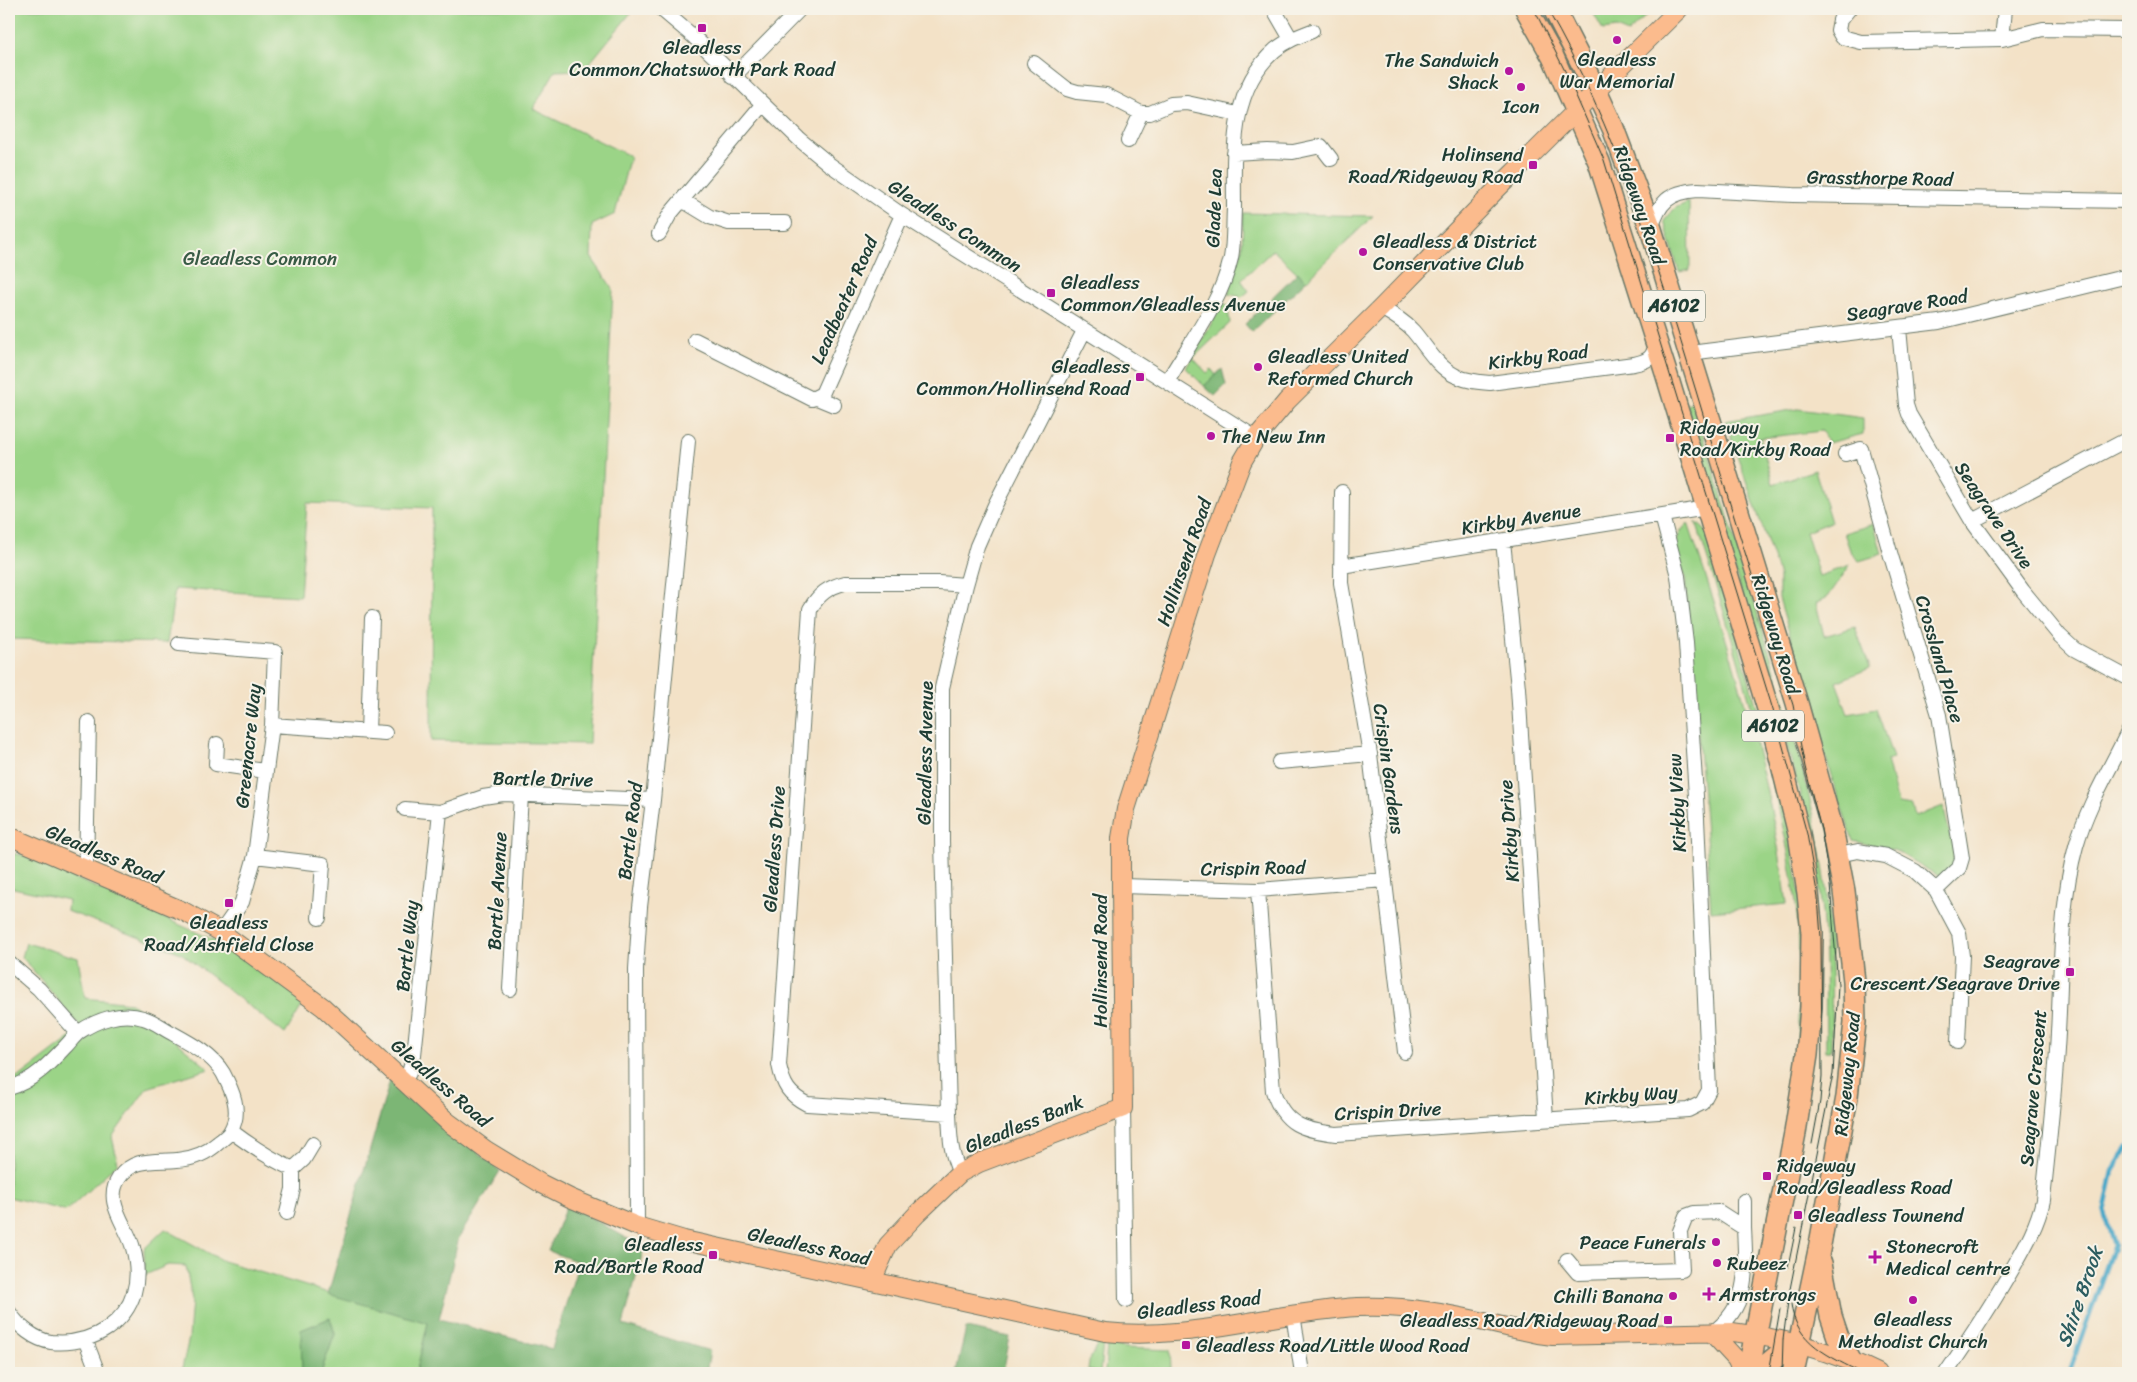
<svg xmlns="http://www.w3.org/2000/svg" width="2137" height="1382" font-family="Sriracha,sans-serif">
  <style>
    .green { fill: #9bd487; stroke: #5d885e }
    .forest { fill: #7cb674; stroke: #4e7a54 }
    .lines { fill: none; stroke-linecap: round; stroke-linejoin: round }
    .stream { stroke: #4aa8c8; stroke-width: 4.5 }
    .minor-casing { stroke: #697767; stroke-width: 16 }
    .major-casing { stroke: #697767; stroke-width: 20 }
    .highway-casing { stroke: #697767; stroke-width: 24 }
    .minor { stroke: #fff; stroke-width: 14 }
    .major { stroke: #fbbb8d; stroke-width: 18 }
    .highway { stroke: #fbbb8d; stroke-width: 21 }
    .tram { stroke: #1f3d34; stroke-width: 1 }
    .poi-dot { fill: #b5179e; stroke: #f7f3e8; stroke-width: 2 }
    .labels { text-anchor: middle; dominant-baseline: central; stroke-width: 4; stroke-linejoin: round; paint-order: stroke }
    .shield { fill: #f7f3e8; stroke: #60746a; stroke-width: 1 }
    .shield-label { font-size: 18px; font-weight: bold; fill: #1f3d34 }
    .poi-label { font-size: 19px; fill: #1f3d34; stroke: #f7f3e8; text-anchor: start }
    .street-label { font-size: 19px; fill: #1f3d34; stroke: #f7f3e8 }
    .park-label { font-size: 19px; fill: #385b45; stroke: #f7f3e8 }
    .water-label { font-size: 20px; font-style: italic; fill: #2c5d60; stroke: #f7f3e8 }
  </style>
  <rect width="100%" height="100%" fill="#f7f3e8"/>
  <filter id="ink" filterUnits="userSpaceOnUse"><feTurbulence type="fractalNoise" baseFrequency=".02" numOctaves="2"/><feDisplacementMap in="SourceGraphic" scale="10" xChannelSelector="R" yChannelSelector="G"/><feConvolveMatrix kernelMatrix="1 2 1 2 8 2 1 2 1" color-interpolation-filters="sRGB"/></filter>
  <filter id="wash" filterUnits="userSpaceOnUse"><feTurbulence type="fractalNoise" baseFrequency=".0096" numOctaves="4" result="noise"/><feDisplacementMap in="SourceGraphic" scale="20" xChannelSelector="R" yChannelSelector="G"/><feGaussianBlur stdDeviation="1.12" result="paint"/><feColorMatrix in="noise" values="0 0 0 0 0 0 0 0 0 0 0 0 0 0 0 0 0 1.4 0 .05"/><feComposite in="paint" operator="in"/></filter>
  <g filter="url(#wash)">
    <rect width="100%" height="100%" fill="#f3e2c7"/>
    <path class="green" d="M9,9H634L584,70L555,71L533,109L630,156L615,214L592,225L591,257L613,289L589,744L431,741L432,508L307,503L300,596L175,589L167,643L9,639Z
      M1591,9H1653L1628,33L1616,28L1603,30Z
      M1689,202L1690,270L1679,272L1664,221L1675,208Z
      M1243,213L1373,216L1306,281L1273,250L1241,280L1249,291L1242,297L1228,294L1242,249Z
      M1223,303L1230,308L1228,310L1230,323L1193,358L1207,373L1211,369L1216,375L1204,386L1186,368Z
      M1693,402C1719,486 1744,570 1770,654C1793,734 1818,814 1827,896C1832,948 1832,999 1831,1051H1826C1825,999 1827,946 1820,894C1814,852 1805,812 1794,771L1686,404Z
      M1798,409L1863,418V434L1828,443L1822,431L1760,438L1773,484L1815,470L1831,522L1806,532L1819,576L1850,565L1828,597L1816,603L1824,636L1855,627L1870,668L1836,682L1848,714L1876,709L1893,758L1887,760L1898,804L1912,806L1915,817L1943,806L1957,863L1947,881L1894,850L1853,841L1833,782L1779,598V577L1775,563L1725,421Z
      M1696,522L1707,532L1786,810L1801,903L1803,991L1797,1060C1798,1008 1802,956 1796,904C1789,842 1772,779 1755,719C1736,653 1717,587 1696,522Z
      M1688,523C1730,647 1770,774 1787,904L1711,911L1705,820L1685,577C1679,554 1668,542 1688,523Z
      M1874,524L1882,554L1859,561L1851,553L1844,533Z
      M9,853L23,855L243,953L305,1001L285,1034L181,953L67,911L68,900L9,887Z
      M26,943L78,958L85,998L131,1003L209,1069L147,1088L112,1137L118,1163L66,1211L9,1197V1076L19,1077L82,1029L22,957Z
      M165,1229L223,1261L428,1323L416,1373H322L323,1366L335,1334L330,1318L302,1330V1373H181L189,1338L192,1300L186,1266L168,1265L145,1275L144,1249Z
      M1099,1343H1103L1100,1373L1088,1370L1090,1357L1093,1354Z
      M1107,1344L1125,1348L1170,1350L1171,1369L1118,1371V1373H1105Z"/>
    <path class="forest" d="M1298,272L1306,281L1252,332L1245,324Z
      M1222,369L1226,385L1215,396L1204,386Z
      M391,1077L500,1171L459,1237L439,1319L552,1349L579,1262L548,1251L567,1204L644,1248L623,1325L710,1351L706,1373H416L428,1323L328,1294Z
      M330,1318L335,1334L323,1366L322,1373H302L301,1330Z
      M966,1328L1010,1337L1003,1373H956Z"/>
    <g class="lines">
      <path class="stream" d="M2069,1373L2114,1245L2104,1213L2113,1171L2128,1147"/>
    </g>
  </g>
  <g filter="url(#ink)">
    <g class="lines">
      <defs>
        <path id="minor" d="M661,9L694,37L800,140L829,164L902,215L1256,438
          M1849,9L1840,20L1838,30L1842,37L1861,42L2002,39L2043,29L2128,30
          M1276,13L1291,39
          M2002,39L2005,9
          M1034,63L1067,89L1077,92L1106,95L1141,113H1150L1171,104L1187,103L1238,114
          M733,77L800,9
          M1128,141L1141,113
          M1234,153L1268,151L1293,152L1321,146L1331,159
          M682,200L710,217L729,223H785
          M1651,229C1659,202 1669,192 1698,190L1793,195L2128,201
          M659,234L670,214L762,105
          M1381,308C1393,315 1404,321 1413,331C1426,346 1437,367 1456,376C1467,381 1478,382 1490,383L1634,364C1648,361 1653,358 1656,344
          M1899,328L1906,405L1909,414L1972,521L2023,591L2060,636L2074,649L2128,678
          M695,340L812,399L822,394L902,215
          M1690,353L1939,322L2128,276
          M1167,382C1189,344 1221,303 1231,258C1234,242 1233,226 1234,209C1234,154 1229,90 1275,50C1286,41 1299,36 1312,31
          M817,398L834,405
          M1845,454L1861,449L1891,556L1939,715L1962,858L1959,868L1936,890
          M1342,492L1341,583L1370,754L1405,1052
          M1972,521L2128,439
          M1503,541L1518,688L1546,1119
          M1341,566L1707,508
          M179,644L275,652L272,725L255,856L242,902L221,932
          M272,725L385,733
          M368,732L372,618
          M217,744L216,764L265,771
          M1279,762L1370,754
          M405,809L440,812L483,797L503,794L653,800
          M1838,855L1858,851L1886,856L1915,871L1936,890L1959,933L1962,956L1958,1042
          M255,856L323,864L319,918
          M86,870L89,722
          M1121,886L1258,890L1385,880
          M1258,890L1273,1091C1284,1125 1303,1130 1336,1134L1688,1110L1702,1103L1709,1090L1696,796L1686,643L1678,576L1662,516
          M9,963L39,989L78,1033
          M510,989L521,795
          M403,1081L409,1073L414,1055L440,812
          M9,1088C32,1082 50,1063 66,1046C70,1042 74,1036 79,1032C97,1020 121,1011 143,1018C152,1020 161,1027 170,1032C188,1042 212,1054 223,1073C232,1090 242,1111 231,1130C229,1135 222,1140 218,1143C207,1153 192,1159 177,1160C156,1162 133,1157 119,1178C103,1202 127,1225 133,1248C142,1279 135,1309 108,1328C90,1340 71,1344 51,1342C35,1340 18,1326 9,1312
          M1123,1108L1126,1300
          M949,1113L807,1104C789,1095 783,1085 779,1065L810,609C819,594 828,587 845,583H939L966,585
          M231,1131C251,1146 270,1159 293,1169
          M960,1173C950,1153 950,1135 949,1113L942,841V688L966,585L977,546L995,505L1084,331
          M1744,1201V1228
          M287,1213L293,1189V1169L304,1159L313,1144
          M637,1226L636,969L640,907L653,800L688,441
          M1567,1260L1578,1273L1682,1270L1680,1231L1686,1216L1694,1213L1719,1212L1744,1228C1746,1270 1750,1306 1712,1333
          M1293,1314L1302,1373
          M85,1339L98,1373
          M1946,1373C1970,1338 1993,1303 2014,1266C2026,1245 2038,1224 2043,1200C2048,1150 2054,1100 2057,1049C2062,982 2058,911 2076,846C2087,806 2110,769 2128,732"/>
        <path id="major" d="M9,836L183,911L221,932L323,1007L448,1122L486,1150L542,1184L570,1198L637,1226L684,1240L1105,1332C1190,1341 1273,1312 1358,1307C1420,1304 1478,1321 1538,1334L1553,1336L1732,1332C1783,1338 1832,1351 1878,1373
          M872,1281L888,1245L917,1214L960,1173L979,1163L1123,1108L1121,886V838L1126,809L1207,554L1242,462L1256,438L1287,401L1381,308L1496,190L1679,9
          M1712,1333L1736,1359L1743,1373"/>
        <path id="highway" d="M1526,9L1553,57L1599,162L1667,376L1769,712L1799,834L1808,893L1812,933L1811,1007L1807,1055L1795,1133L1748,1373
          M1554,9L1596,91L1613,128L1651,229L1797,703L1832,828L1844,891L1854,981L1855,1022L1847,1097L1819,1250L1793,1373
          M1821,1263L1831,1316L1838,1337L1850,1360
          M1757,1373L1782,1352L1799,1344"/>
      </defs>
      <use href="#minor" class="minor-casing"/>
      <use href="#major" class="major-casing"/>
      <use href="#highway" class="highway-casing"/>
      <use href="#minor" class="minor"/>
      <use href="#major" class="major"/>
      <use href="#highway" class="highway"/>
      <path class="tram" d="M1534,9L1566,73L1604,160L1773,710L1807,834L1818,898L1821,937L1822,1076L1820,1101L1812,1144
        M1547,9C1616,128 1656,260 1696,391C1727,496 1760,601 1793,705L1805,767L1821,829L1830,885L1838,985L1833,1074L1789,1294L1783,1340L1782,1373
        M1788,1267L1796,1228
        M1791,1304C1795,1343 1831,1357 1862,1373
        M1769,1373L1780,1309"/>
    </g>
  </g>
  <g class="poi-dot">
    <rect x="697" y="23" width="10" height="10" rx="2.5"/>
    <circle cx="1617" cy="40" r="5"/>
    <circle cx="1509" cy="71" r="5"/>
    <circle cx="1521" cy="87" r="5"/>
    <rect x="1528" y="160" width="10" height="10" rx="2.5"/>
    <circle cx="1363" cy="252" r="5"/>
    <rect x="1046" y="288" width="10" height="10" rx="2.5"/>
    <circle cx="1258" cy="367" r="5"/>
    <rect x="1135" y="372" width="10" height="10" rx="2.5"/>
    <circle cx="1211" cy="436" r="5"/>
    <rect x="1665" y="433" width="10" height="10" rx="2.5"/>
    <rect x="224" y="898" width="10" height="10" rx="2.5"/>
    <rect x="2065" y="967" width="10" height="10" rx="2.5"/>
    <rect x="1762" y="1171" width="10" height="10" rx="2.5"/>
    <rect x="1793" y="1210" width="10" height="10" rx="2.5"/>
    <circle cx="1716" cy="1242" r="5"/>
    <rect x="708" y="1250" width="10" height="10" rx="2.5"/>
    <path d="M1872.5 1249.5h5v5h5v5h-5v5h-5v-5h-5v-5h5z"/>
    <circle cx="1717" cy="1263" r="5"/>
    <path d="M1706.5 1286.5h5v5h5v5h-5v5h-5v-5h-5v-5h5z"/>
    <circle cx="1673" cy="1296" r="5"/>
    <circle cx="1913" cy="1300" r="5"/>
    <rect x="1663" y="1315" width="10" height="10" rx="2.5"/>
    <rect x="1181" y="1340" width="10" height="10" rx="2.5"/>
  </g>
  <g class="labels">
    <g class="shield">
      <rect x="1643" y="290.5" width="62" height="31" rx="4"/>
      <rect x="1742" y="710.5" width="62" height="31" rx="4"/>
    </g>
    <g class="shield-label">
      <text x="1674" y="306">A6102</text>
      <text x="1773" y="726">A6102</text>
    </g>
    <g class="poi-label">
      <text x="702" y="47" text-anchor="middle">Gleadless<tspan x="702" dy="22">Common/Chatsworth Park Road</tspan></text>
      <text x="1617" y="59" text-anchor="middle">Gleadless<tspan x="1617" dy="22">War Memorial</tspan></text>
      <text x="1499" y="60" text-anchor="end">The Sandwich<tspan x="1499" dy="22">Shack</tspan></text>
      <text x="1521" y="106" text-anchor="middle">Icon</text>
      <text x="1523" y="154" text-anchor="end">Holinsend<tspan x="1523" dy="22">Road/Ridgeway Road</tspan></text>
      <text x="1373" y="241">Gleadless &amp; District<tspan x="1373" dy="22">Conservative Club</tspan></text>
      <text x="1061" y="282">Gleadless<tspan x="1061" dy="22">Common/Gleadless Avenue</tspan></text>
      <text x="1268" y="356">Gleadless United<tspan x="1268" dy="22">Reformed Church</tspan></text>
      <text x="1130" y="366" text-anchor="end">Gleadless<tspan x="1130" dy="22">Common/Hollinsend Road</tspan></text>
      <text x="1680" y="427">Ridgeway<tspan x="1680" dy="22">Road/Kirkby Road</tspan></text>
      <text x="1221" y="436">The New Inn</text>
      <text x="229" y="922" text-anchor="middle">Gleadless<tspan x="229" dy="22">Road/Ashfield Close</tspan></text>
      <text x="2060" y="961" text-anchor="end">Seagrave<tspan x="2060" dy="22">Crescent/Seagrave Drive</tspan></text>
      <text x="1777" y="1165">Ridgeway<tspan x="1777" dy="22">Road/Gleadless Road</tspan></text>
      <text x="1808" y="1215">Gleadless Townend</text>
      <text x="1706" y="1242" text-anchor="end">Peace Funerals</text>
      <text x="703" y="1244" text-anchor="end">Gleadless<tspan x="703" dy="22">Road/Bartle Road</tspan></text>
      <text x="1886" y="1246">Stonecroft<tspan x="1886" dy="22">Medical centre</tspan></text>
      <text x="1727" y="1263">Rubeez</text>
      <text x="1719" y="1294">Armstrongs</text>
      <text x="1663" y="1296" text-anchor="end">Chilli Banana</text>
      <text x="1913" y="1319" text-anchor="middle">Gleadless<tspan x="1913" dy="22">Methodist Church</tspan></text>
      <text x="1658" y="1320" text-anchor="end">Gleadless Road/Ridgeway Road</text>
      <text x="1196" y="1345">Gleadless Road/Little Wood Road</text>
    </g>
    <g class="street-label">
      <text transform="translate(1880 178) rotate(1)">Grassthorpe Road</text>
      <text transform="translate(1640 205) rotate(71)">Ridgeway Road</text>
      <text transform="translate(1214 208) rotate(-88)">Glade Lea</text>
      <text transform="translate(955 226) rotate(33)">Gleadless Common</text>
      <text transform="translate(844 300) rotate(-66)">Leadbeater Road</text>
      <text transform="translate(1907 305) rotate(-9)">Seagrave Road</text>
      <text transform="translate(1538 357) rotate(-7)">Kirkby Road</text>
      <text transform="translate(1994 515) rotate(56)">Seagrave Drive</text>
      <text transform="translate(1521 519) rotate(-9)">Kirkby Avenue</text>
      <text transform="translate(1184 562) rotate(-71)">Hollinsend Road</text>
      <text transform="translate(1776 634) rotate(73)">Ridgeway Road</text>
      <text transform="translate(1940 659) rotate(74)">Crossland Place</text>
      <text transform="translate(248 746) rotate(-84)">Greenacre Way</text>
      <text transform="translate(925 753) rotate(-89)">Gleadless Avenue</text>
      <text transform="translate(1389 769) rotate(82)">Crispin Gardens</text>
      <text transform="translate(543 779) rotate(1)">Bartle Drive</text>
      <text transform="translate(1677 803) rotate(-93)">Kirkby View</text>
      <text transform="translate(630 831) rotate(-83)">Bartle Road</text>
      <text transform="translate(1509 831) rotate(-94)">Kirkby Drive</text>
      <text transform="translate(774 849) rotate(-86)">Gleadless Drive</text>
      <text transform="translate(104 854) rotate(23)">Gleadless Road</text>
      <text transform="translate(1253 868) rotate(-1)">Crispin Road</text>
      <text transform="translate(497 891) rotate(-87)">Bartle Avenue</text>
      <text transform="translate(407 946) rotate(-84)">Bartle Way</text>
      <text transform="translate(1100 961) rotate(-90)">Hollinsend Road</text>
      <text transform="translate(1847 1074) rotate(-84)">Ridgeway Road</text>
      <text transform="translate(441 1083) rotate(41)">Gleadless Road</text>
      <text transform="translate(2033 1088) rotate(-85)">Seagrave Crescent</text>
      <text transform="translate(1631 1095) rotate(-4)">Kirkby Way</text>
      <text transform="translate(1388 1111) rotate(-3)">Crispin Drive</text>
      <text transform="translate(1024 1124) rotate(-22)">Gleadless Bank</text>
      <text transform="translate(809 1246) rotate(12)">Gleadless Road</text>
      <text transform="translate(1199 1305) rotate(-7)">Gleadless Road</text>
    </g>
    <g class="park-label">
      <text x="260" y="258">Gleadless Common</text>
    </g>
    <g class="water-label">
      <text transform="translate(2080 1297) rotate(-71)">Shire Brook</text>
    </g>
  </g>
  <rect width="2137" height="1382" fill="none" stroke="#f7f3e8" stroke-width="30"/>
</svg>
